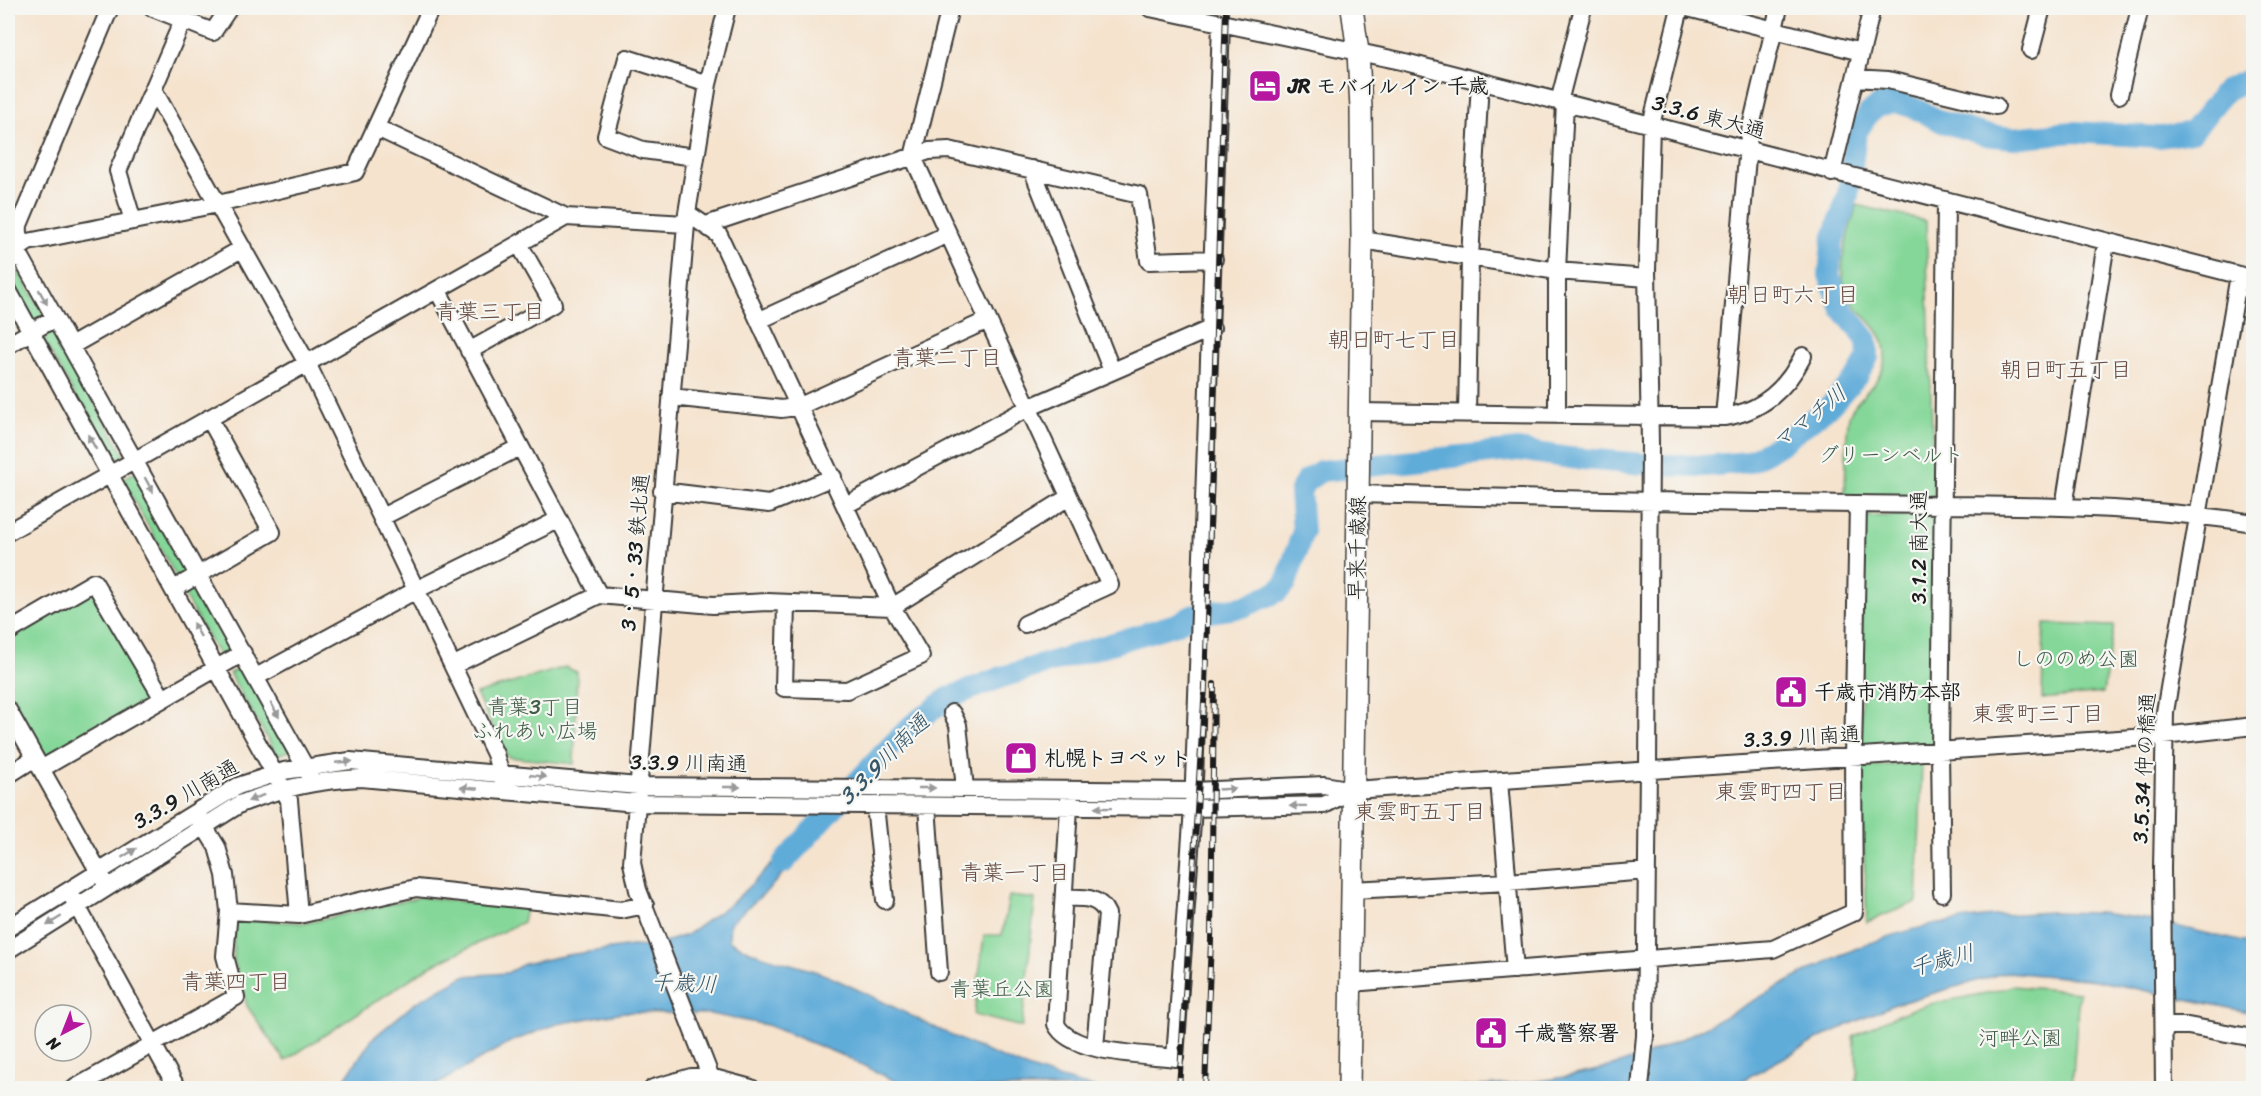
<svg xmlns="http://www.w3.org/2000/svg" width="2261" height="1096" font-family="Sriracha,'Klee One',sans-serif">
  <style>
    .green { fill: #84d798; stroke: #507a5a; stroke-width: 1.5 }
    .water { fill: #60acd9; stroke: #3e647a; stroke-width: 1.5 }
    .lines { fill: none; stroke-linecap: round; stroke-linejoin: round }
    .river { stroke: #60acd9; stroke-width: 22 }
    .minor-casing { stroke: #3d3a37; stroke-width: 20 }
    .major-casing { stroke: #3d3a37; stroke-width: 24 }
    .minor { stroke: #fff; stroke-width: 16 }
    .major { stroke: #fff; stroke-width: 21 }
    .rail-casing { stroke: #1c1c1c; stroke-width: 6 }
    .rail { stroke: #f6f6f2; stroke-width: 4; stroke-dasharray: 11; stroke-linecap: butt }
    .oneway { fill: #999 }
    .labels { text-anchor: middle; dominant-baseline: central; stroke-width: 4.5; stroke-linejoin: round; paint-order: stroke }
    .poi-label { font-size: 21px; font-weight: bold; fill: #1c1c1c; stroke: #f6f6f2; text-anchor: start }
    .street-label { font-size: 21px; fill: #1c1c1c; stroke: #f6f6f2 }
    .park-label { font-size: 21px; fill: #405d47; stroke: #f6f6f2 }
    .neighbourhood-label { font-size: 22px; fill: #684c42; stroke: #f6f6f2 }
    .water-label { font-size: 22px; font-style: italic; fill: #375668; stroke: #f6f6f2 }
  </style>
  <rect width="100%" height="100%" fill="#f6f6f2"/>
  <filter id="ink" filterUnits="userSpaceOnUse"><feTurbulence type="fractalNoise" baseFrequency=".0167" numOctaves="2"/><feDisplacementMap in="SourceGraphic" scale="12" xChannelSelector="R" yChannelSelector="G"/><feConvolveMatrix kernelMatrix="1 2 1 2 8 2 1 2 1" color-interpolation-filters="sRGB"/></filter>
  <filter id="wash" filterUnits="userSpaceOnUse"><feTurbulence type="fractalNoise" baseFrequency=".008" numOctaves="4" result="noise"/><feDisplacementMap in="SourceGraphic" scale="24" xChannelSelector="R" yChannelSelector="G"/><feGaussianBlur stdDeviation="1.35" result="paint"/><feColorMatrix in="noise" values="0 0 0 0 0 0 0 0 0 0 0 0 0 0 0 0 0 1.4 0 .05"/><feComposite in="paint" operator="in"/></filter>
  <g filter="url(#wash)">
    <rect width="100%" height="100%" fill="#f5e3ce"/>
    <path class="green" d="M1857,205L1926,221L1934,498L1845,496C1846,480 1845,424 1850,413C1858,397 1880,383 1884,364C1891,326 1857,319 1846,290C1836,263 1849,231 1857,205Z
      M8,263L14,264L44,314L38,321L32,320L8,278Z
      M48,331L55,332L124,454L122,458L110,457L44,341Z
      M135,472L190,570L177,578L122,479Z
      M1863,516L1937,517L1934,744L1861,745Z
      M198,583L235,649L220,658L182,592Z
      M93,591L153,696L45,757L8,694V640Z
      M2044,624L2114,626L2103,693L2042,699Z
      M242,667L292,750L277,755L229,673Z
      M565,667L577,672L574,764L508,757L476,694Z
      M1922,763L1917,902L1867,922L1860,767Z
      M1009,896L1035,899L1022,1027L974,1015L984,935H1002Z
      M421,897L526,909L523,922L430,966L285,1061L247,1006L234,961L233,919L306,923Z
      M2012,986L2079,992L2072,1088H1855L1858,1071L1853,1037C1877,1023 1903,1011 1930,1004C1958,998 1985,995 2012,986Z"/>
    <path class="water" d="M798,839L809,844L769,889L730,923L729,940C758,959 796,963 828,976C917,1015 1001,1069 1098,1088H909L846,1057L767,1025L710,1014L624,1012L557,1024L508,1043L431,1088H335L346,1077L372,1039L415,1003L464,976L507,973L524,964L567,955L632,946L649,947L686,935L734,901Z
      M2051,912L2100,913L2145,919L2253,944V1013L2095,980L2007,972L1893,1005L1826,1035L1728,1088H1445C1515,1085 1584,1080 1650,1053C1726,1022 1796,970 1873,942C1931,920 1990,915 2051,912Z"/>
    <g class="lines">
      <path class="river" d="M783,863L882,755L912,725L948,698L1002,677L1176,624L1196,614L1243,607L1277,592L1286,583L1303,531L1300,491L1306,481L1321,471L1518,450L1570,458L1657,465L1704,466L1748,462L1779,445L1831,405L1858,375L1868,357L1867,340L1842,309L1829,275L1832,243L1848,195L1856,133L1869,113L1879,106L1894,102L1912,107L1942,122L1986,135L2012,138L2073,132L2160,137L2192,132L2226,90L2254,77"/>
    </g>
  </g>
  <g filter="url(#ink)">
    <g class="lines">
      <defs>
        <path id="minor" d="M153,8L213,32L229,8
          M950,8L913,157L1110,585L1025,624
          M1150,8L1401,61L2254,279
          M1688,8L1861,52
          M2031,50L2042,8
          M1855,78L1888,80L1996,106
          M154,91L307,363L495,754L503,782
          M2119,95L2140,8
          M1559,102L1583,8
          M377,128L566,217
          M695,157L643,150L606,136L627,58L708,84
          M1032,169L1112,371
          M1832,173L1872,8
          M687,213L719,235L892,607L921,656L847,690L784,688L786,603
          M133,221L118,171L183,20
          M706,225L929,151L949,150L1139,195L1149,261L1214,259
          M1362,240L1557,271L1647,278
          M18,248L19,225L110,8
          M8,256L28,242L218,204L355,172L431,8
          M8,257L22,259L309,774
          M8,290L289,800L299,915
          M438,291L599,595
          M760,320L948,234
          M8,345L55,318
          M71,346L243,248
          M469,351L553,304L519,244
          M671,397L782,409L800,406L988,320
          M1358,412L1724,417C1761,412 1787,388 1803,356
          M1467,413L1470,258L1480,82
          M1557,413V271L1565,103
          M1724,417L1749,135L1779,8
          M662,491L769,504L833,477
          M1358,494C1524,498 1690,503 1856,504C1989,506 2122,503 2254,523
          M846,505L1028,408L1212,328
          M2064,507L2106,243
          M382,517L520,447
          M8,532L566,217L686,224
          M174,589L272,532L209,418
          M8,632L94,582L163,699
          M454,665L599,595L713,605L767,602L892,607L1069,497
          M256,677L418,589L558,520
          M8,710L104,881
          M952,713L958,725L965,788
          M41,769L243,653
          M8,775L35,758
          M1499,781L1515,970
          M1070,790L1056,1024C1070,1054 1144,1054 1175,1058L1193,808L1221,24
          M875,805L885,900
          M927,806L939,972
          M1351,890L1508,882L1647,871
          M1942,893L1940,752L1946,201
          M72,897L177,1088
          M1064,898C1081,898 1099,895 1107,914L1095,1047
          M229,911L299,915L416,888L621,910L645,905
          M8,928L238,786L284,771L350,761L638,786L1194,791L1324,785L1353,790L2163,736L2254,726
          M8,950L240,804C280,788 317,780 361,778L636,803L1193,808L1324,805L1353,790
          M1351,983L1773,949L1854,912L1853,757L1858,504
          M2164,1026H2188L2254,1038
          M75,1088L236,997L225,956L229,911L225,875L217,847L199,818
          M653,1088L691,1077H710L751,1088
          M715,1088L638,890L632,863L687,213L708,84L727,8
          M1640,1088L1645,1036L1648,769L1650,443L1647,270L1651,125L1680,8
          M2164,1088L2162,868L2165,712L2239,275"/>
        <path id="major" d="M1349,1088L1362,240L1361,108L1358,52L1352,8"/>
      </defs>
      <use href="#minor" class="minor-casing"/>
      <use href="#major" class="major-casing"/>
      <use href="#minor" class="minor"/>
      <use href="#major" class="major"/>
      <defs>
        <path id="rail" d="M1179,1088L1205,687L1226,8
          M1205,1088L1211,941L1214,684"/>
      </defs>
      <use href="#rail" class="rail-casing"/>
      <use href="#rail" class="rail"/>
    </g>
    <defs><path id="oneway-solid" d="M-6-.8H1V-3.2L6.5 0L1 3.2V.8H-6Z" transform="scale(1.5)"/></defs>
    <g class="oneway">
      <use href="#oneway-solid" transform="translate(43 297) rotate(61)"/>
      <use href="#oneway-solid" transform="translate(92 442) rotate(-119)"/>
      <use href="#oneway-solid" transform="translate(149 485) rotate(61)"/>
      <use href="#oneway-solid" transform="translate(197 630) rotate(-119)"/>
      <use href="#oneway-solid" transform="translate(275 710) rotate(61)"/>
      <use href="#oneway-solid" transform="translate(344 762) rotate(-5)"/>
      <use href="#oneway-solid" transform="translate(538 776) rotate(7)"/>
      <use href="#oneway-solid" transform="translate(732 787)"/>
      <use href="#oneway-solid" transform="translate(469 788) rotate(-175)"/>
      <use href="#oneway-solid" transform="translate(927 788)"/>
      <use href="#oneway-solid" transform="translate(1227 789) rotate(-3)"/>
      <use href="#oneway-solid" transform="translate(256 798) rotate(158)"/>
      <use href="#oneway-solid" transform="translate(1298 806) rotate(179)"/>
      <use href="#oneway-solid" transform="translate(1103 808) rotate(-179)"/>
      <use href="#oneway-solid" transform="translate(129 853) rotate(-32)"/>
      <use href="#oneway-solid" transform="translate(54 921) rotate(148)"/>
    </g>
  </g>
  <defs>
    <symbol id="hotel-square" viewBox="-11 -11 22 22"><rect x="-9" y="-9" width="18" height="18" rx="4" fill="#b5179e" stroke="#f6f6f2"/><path d="M-6-4.5h1.5V1H6V5H4.5V3h-9V5H-6ZM-4 0a1.8 1.8 0 1 1 3.6 0ZM.5 0V-2.5h3Q6-2.5 6 0Z" fill="#fff"/></symbol>
    <symbol id="civic-square" viewBox="-11 -11 22 22"><rect x="-9" y="-9" width="18" height="18" rx="4" fill="#b5179e" stroke="#f6f6f2"/><path d="M-.6-6.5H3V-4.5H.6V-3L4-1V1h2V6H-6V1h2V-1L-.6-3ZM-1.2 2.5V6h2.4V2.5Z" fill="#fff"/></symbol>
    <symbol id="shop-square" viewBox="-11 -11 22 22"><rect x="-9" y="-9" width="18" height="18" rx="4" fill="#b5179e" stroke="#f6f6f2"/><path d="M-5-2.5h2.3a2.7 3.5 0 0 1 5.4 0H5L5.5 6h-11ZM-1.5-2.5h3a1.5 2.3 0 0 0-3 0Z" fill="#fff"/></symbol>
  </defs>
  <g fill-rule="evenodd">
    <use href="#hotel-square" x="1246" y="67" width="38" height="38"/>
    <use href="#civic-square" x="1772" y="673" width="38" height="38"/>
    <use href="#shop-square" x="1002" y="739" width="38" height="38"/>
    <use href="#civic-square" x="1472" y="1014" width="38" height="38"/>
  </g>
  <g class="labels">
    <g class="poi-label">
      <text x="1288" y="86">JR モバイルイン 千歳</text>
      <text x="1814" y="692">千歳市消防本部</text>
      <text x="1044" y="758">札幌トヨペット</text>
      <text x="1514" y="1033">千歳警察署</text>
    </g>
    <g class="street-label">
      <text transform="translate(1709 117) rotate(15)">3.3.6 東大通</text>
      <text transform="translate(1919 547) rotate(-90)">3.1.2 南大通</text>
      <text transform="translate(1357 548) rotate(-89)">早来千歳線</text>
      <text transform="translate(635 552) rotate(-85)">3・5・33 鉄北通</text>
      <text transform="translate(1802 737) rotate(-3)">3.3.9 川南通</text>
      <text transform="translate(689 763) rotate(1)">3.3.9 川南通</text>
      <text transform="translate(2144 768) rotate(-87)">3.5.34 仲の橋通</text>
      <text transform="translate(186 794) rotate(-30)">3.3.9 川南通</text>
    </g>
    <g class="park-label">
      <text x="1891" y="455">グリーンベルト</text>
      <text x="2076" y="659">しののめ公園</text>
      <text x="535" y="707">青葉3丁目<tspan x="535" dy="24">ふれあい広場</tspan></text>
      <text x="1002" y="989">青葉丘公園</text>
      <text x="2020" y="1038">河畔公園</text>
    </g>
    <g class="neighbourhood-label">
      <text x="1793" y="294">朝日町六丁目</text>
      <text x="490" y="311">青葉三丁目</text>
      <text x="1394" y="339">朝日町七丁目</text>
      <text x="947" y="357">青葉二丁目</text>
      <text x="2066" y="369">朝日町五丁目</text>
      <text x="2038" y="713">東雲町三丁目</text>
      <text x="1781" y="791">東雲町四丁目</text>
      <text x="1420" y="811">東雲町五丁目</text>
      <text x="1015" y="872">青葉一丁目</text>
      <text x="236" y="981">青葉四丁目</text>
    </g>
    <g class="water-label">
      <text transform="translate(1809 417) rotate(-39)">ママチ川</text>
      <text transform="translate(884 759) rotate(-45)">3.3.9川南通</text>
      <text transform="translate(1942 960) rotate(-15)">千歳川</text>
      <text transform="translate(684 983) rotate(2)">千歳川</text>
    </g>
  </g>
  <rect width="2261" height="1096" fill="none" stroke="#f6f6f2" stroke-width="30"/>
  <g transform="translate(63 1033) rotate(222)"><circle r="28" fill="#f6f6f2" stroke="#9f9f9c" stroke-width="1.5"/>
  <path d="M0-4.5L10 22L0 15L-10 22Z" fill="#b5179e"/>
  <text y="-9" font-size="16" font-weight="bold" text-anchor="middle" fill="#1c1c1c">N</text>
  </g>
</svg>
